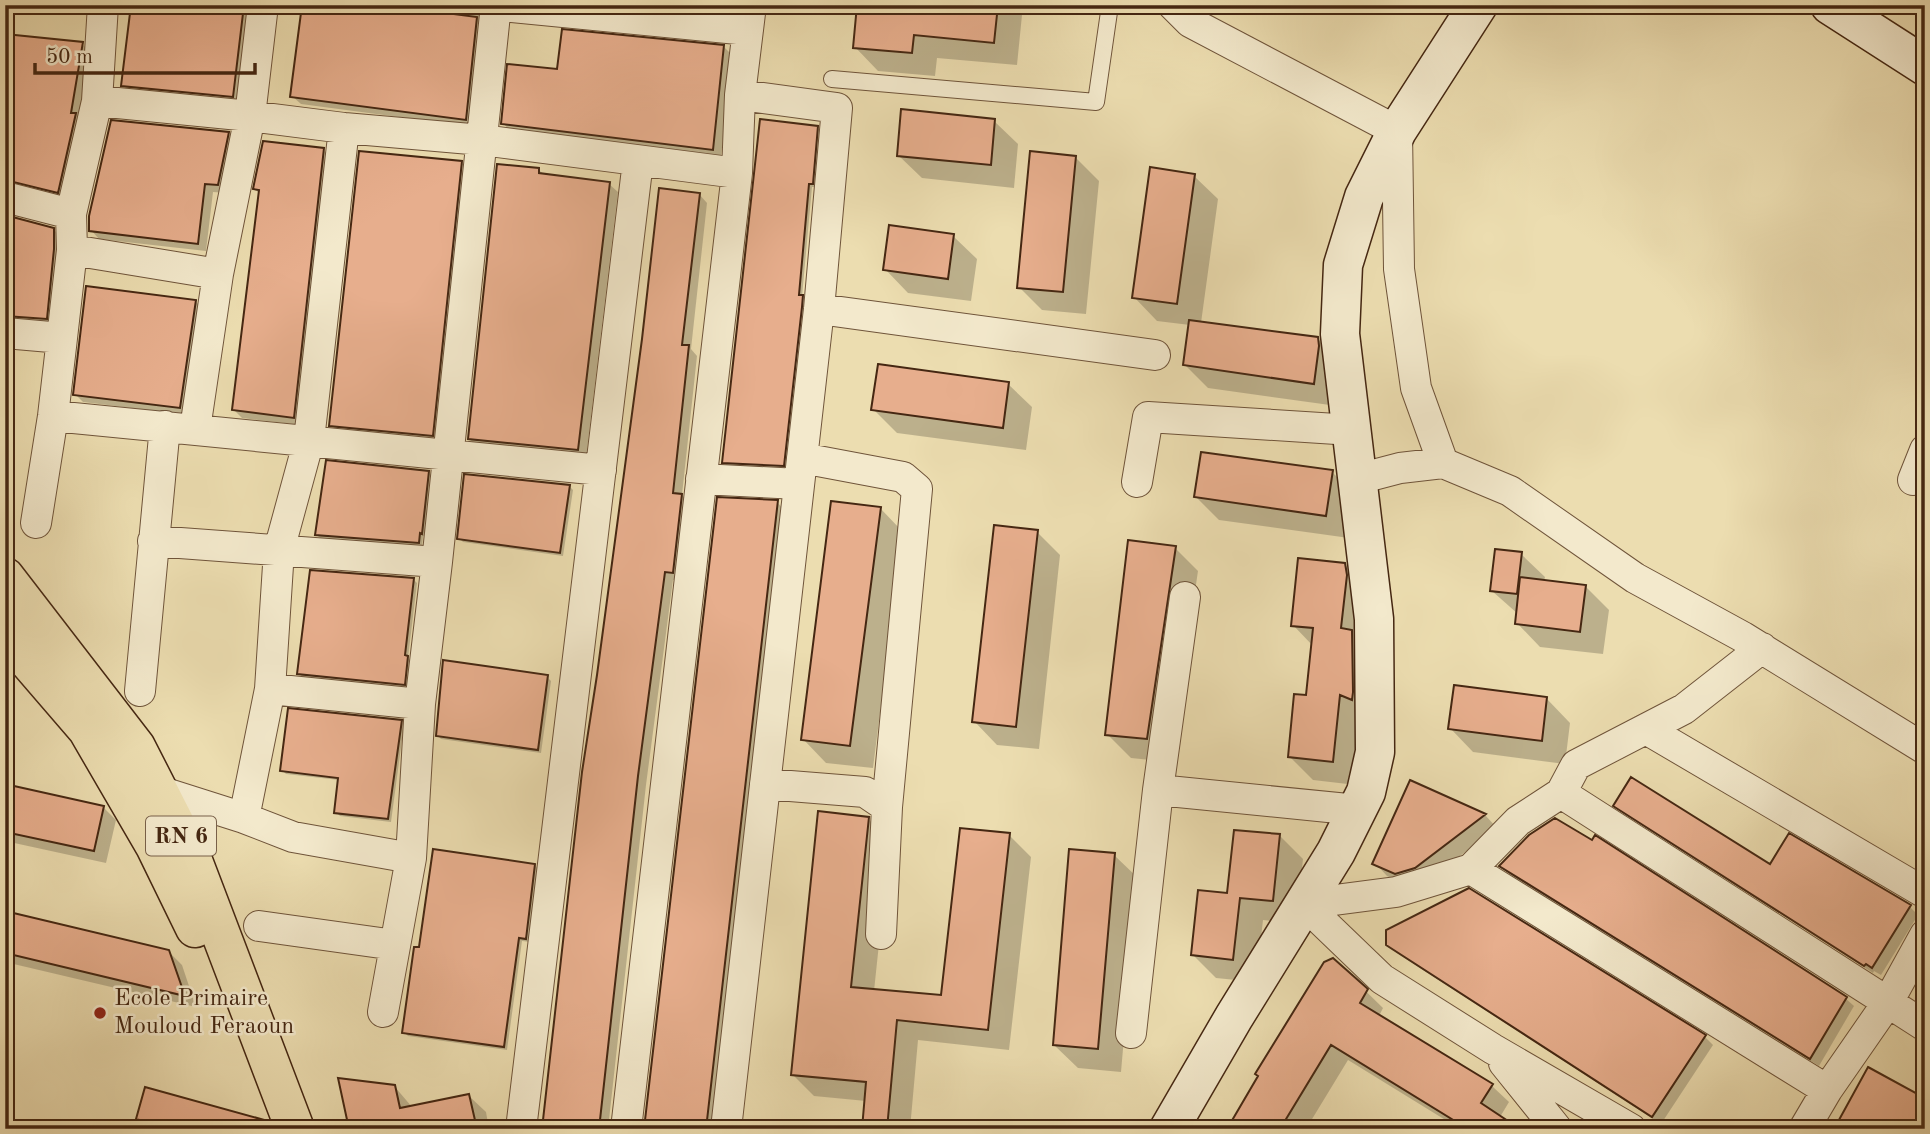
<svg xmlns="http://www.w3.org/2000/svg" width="1930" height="1134" font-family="'Old Standard TT',serif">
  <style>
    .shadow { fill: #0003 }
    .building { fill: #e7ae8d; stroke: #452712; stroke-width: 2 }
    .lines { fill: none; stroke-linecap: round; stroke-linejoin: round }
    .lane-casing { stroke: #6f543a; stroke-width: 18 }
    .street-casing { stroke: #6f543a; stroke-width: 32 }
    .secondary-casing { stroke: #452712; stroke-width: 41 }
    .primary-casing { stroke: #452712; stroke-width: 41 }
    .lane { stroke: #f3e9cc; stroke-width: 16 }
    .street { stroke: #f3e9cc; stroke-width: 30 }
    .secondary { stroke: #f3e9cc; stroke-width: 38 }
    .primary { stroke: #ecddb0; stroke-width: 38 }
    .poi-dot { fill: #8f2418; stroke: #f3e9cc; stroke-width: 2.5 }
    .labels { text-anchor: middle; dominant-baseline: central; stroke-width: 5; stroke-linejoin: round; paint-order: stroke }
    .shield { fill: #f3e9cc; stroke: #79614a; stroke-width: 2 }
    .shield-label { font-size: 23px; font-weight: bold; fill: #452712 }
    .poi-label { font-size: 24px; fill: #452712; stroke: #f3e9cc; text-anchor: start }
  </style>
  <rect width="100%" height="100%" fill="#ecddb0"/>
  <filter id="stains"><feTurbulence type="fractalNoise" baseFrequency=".00286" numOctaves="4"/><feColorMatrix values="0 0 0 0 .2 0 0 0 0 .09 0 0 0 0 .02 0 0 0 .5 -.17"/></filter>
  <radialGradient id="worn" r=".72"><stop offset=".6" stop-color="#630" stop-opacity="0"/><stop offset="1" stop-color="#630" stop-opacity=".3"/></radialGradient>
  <path class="shadow" d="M133,5H255L243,106L133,95L123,85Z
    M304,5H485L474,127L301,104L292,96Z
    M607,5H742L740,18Z
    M859,5H1023L1017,65L937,58L935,76L878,71L855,47Z
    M5,36L82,44L99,61L75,204L5,184Z
    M724,47L732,55L721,157L511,132L503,123L559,71Z
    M994,121L1018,144L1014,188L922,178L898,155Z
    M817,128L821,131L816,187H812L802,297L806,300L787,469L727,466L723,462Z
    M228,133L237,142L226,193L213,192L206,251L99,239L91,230Z
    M323,150L332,158L302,425L242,418L234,410L260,194L255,189Z
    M1075,157L1099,181L1086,314L1042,310L1019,287Z
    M461,162L470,171L441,443L340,433L331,425Z
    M539,170L545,176L609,184L618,192L586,458L478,447L469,439Z
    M1194,176L1218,199L1201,323L1318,339L1341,363L1337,406L1208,388L1185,365L1190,325L1157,321L1134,297Z
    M699,194L707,203L691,349L697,356L682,495L690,504L681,581L673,580L646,785L608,1129H544Z
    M5,217L53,229L62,238L54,327L5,322Z
    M953,236L977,259L971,301L908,293L885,269Z
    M196,302L204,310L188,415L83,402L75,394Z
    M1008,384L1032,407L1026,450L897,433L873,409Z
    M428,472L432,476L426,537L423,536L422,546L321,539L317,535Z
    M1332,472L1355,495L1349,538L1219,520L1196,497Z
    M569,486L573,490L563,556L463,542L459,538Z
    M777,502L785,511L715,1129H645Z
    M880,508L903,532L873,768L826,763L803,739Z
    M1037,532L1060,555L1039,749L997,745L974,721Z
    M1175,548L1198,571L1170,762L1131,758L1107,734Z
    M1521,554L1545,577L1544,582L1585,586L1609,610L1603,654L1540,647L1517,623L1518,614L1492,591Z
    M1344,564L1368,588L1356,785L1313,780L1290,757L1308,697L1313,646L1293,625Z
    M414,580L417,583L408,658L411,661L408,688L303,677L299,674Z
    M547,677L551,681L541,753L441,739L437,735Z
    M1547,699L1570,723L1565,764L1473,752L1450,728Z
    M401,721L404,725L391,822L340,816L336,812L339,780L286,774L282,770Z
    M1411,783L1485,815L1497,828L1428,880L1409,886L1387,876L1375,863Z
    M5,785L103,807L116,820L106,863L5,841Z
    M1615,805L1771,867L1790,836L1910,907L1918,915L1881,975L1874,971L1873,973L1624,814Z
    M868,819L890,840L874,991L943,996L1009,835L1031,857L1009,1050L918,1040L910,1129H863L866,1101L814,1096L792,1074Z
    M1280,836L1303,859L1296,924L1263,920L1256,982L1216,978L1193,955L1228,895Z
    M1114,855L1138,878L1121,1072L1078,1068L1054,1045Z
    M535,865L538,869L530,942L522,941L507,1050L408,1036L404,1032L420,949Z
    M1501,866L1845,998L1854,1006L1819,1066L1509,874Z
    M1468,890L1705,1037L1713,1045L1661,1124L1397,953L1388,945Z
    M5,913L168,951L182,965L196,1007L5,962Z
    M1337,963L1383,1008L1379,1016L1492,1086L1509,1102L1500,1117L1517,1129H1460L1348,1060L1306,1129H1229Z
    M395,1087L412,1107L469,1096L486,1112L489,1129H351Z
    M138,1119L246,1129H147Z"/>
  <path class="building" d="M131,5H244L233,97L121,86Z
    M302,5H384L477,17L466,120L290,97Z
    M857,5H998L994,43L914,35L912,53L853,48Z
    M562,29L724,45L713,150L501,124L507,64L557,69Z
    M5,34L83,42L71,113H76L58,193L5,180Z
    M901,109L995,119L991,165L897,156Z
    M760,119L818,126L813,184H809L799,295H803L802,307L784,466L722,463Z
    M111,120L229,132L218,185L205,184L198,244L89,231V216Z
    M263,141L324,148L294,418L232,410L259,190L253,189Z
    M359,151L462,161L433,436L329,426Z
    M1030,151L1076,156L1063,292L1017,288Z
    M497,164L539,168V173L610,182L578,450L468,439Z
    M1150,167L1195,174L1177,304L1132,298Z
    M659,188L700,193L682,345H689L673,493L682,494L673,573L665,572L638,776L599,1129H542L582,772L597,675L642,339Z
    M5,215L54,228V249L47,319L5,316Z
    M889,225L954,234L948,279L883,270Z
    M86,286L196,300L180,408L73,395Z
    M1189,320L1318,337L1319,346L1314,384L1183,365Z
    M878,364L1009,382L1003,428L871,410Z
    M1201,452L1333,470L1326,516L1194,497Z
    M326,460L429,471L422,534L420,533L419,543L315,535Z
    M464,474L570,485L560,553L457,539Z
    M717,497L778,500L706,1129H644Z
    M831,501L881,507L850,746L801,740Z
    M994,525L1038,530L1016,727L972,722Z
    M1128,540L1176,546L1147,739L1105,735Z
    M1495,549L1522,552L1517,594L1490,591Z
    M1298,558L1345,563L1347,575L1341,628L1352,630L1353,692L1352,700L1340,695L1333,762L1288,757L1294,694L1306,695L1313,628L1291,626Z
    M310,570L414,578L405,655L408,656L405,685L297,674Z
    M1520,577L1586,585L1580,632L1515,624Z
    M443,660L548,675L538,750L436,736Z
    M1454,685L1547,697L1542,741L1448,729Z
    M288,708L402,720L388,819L334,813L338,778L280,771Z
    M1631,777L1770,864L1789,833L1911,905L1872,968L1866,964L1864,966L1613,806Z
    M1410,780L1486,814L1415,868L1395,874L1372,864Z
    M5,784L104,806L94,851L5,832Z
    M818,811L869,817L851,987L941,995L960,828L1010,833L988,1030L897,1020L887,1129H862L866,1082L791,1075Z
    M1555,818L1592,840L1595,835L1847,997L1810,1059L1499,866L1529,835Z
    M1234,830L1280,834L1273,901L1240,898L1233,960L1191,955L1198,890L1227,893Z
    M433,849L535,864L526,939L519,938L504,1047L402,1033L414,947H419Z
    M1069,849L1115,853L1098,1049L1053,1045Z
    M1469,888L1706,1035L1652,1117L1386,945V930Z
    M5,911L169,950L185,996L5,953Z
    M1333,958L1368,989L1360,1003L1493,1084L1481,1103L1520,1129H1468L1331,1045L1280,1129H1227L1258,1076L1255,1074L1324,962Z
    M1868,1067L1925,1098V1129H1834Z
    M338,1078L395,1085L400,1108L469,1094L477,1129H349Z
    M145,1087L268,1121L269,1129H170L136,1119Z"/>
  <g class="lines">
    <defs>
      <path id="lane" d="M832,79L1096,102L1110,5"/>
      <path id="street" d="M492,5L748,30
        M1173,5L1190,22L1397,131L1399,269L1416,388L1443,463
        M97,101L250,116L344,128L482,140L737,173
        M5,197L71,214
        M72,250L218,274
        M819,309L1155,355
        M5,333L62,338
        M53,416L601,470
        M195,429L218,274L250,116L263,5
        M802,458L903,477L917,489L887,807
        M701,479L799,484
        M1358,479L1400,468L1443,463L1510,491L1635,578L1743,637L1925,749
        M1913,480L1925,450
        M1137,482L1148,417L1352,430
        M36,523L53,416L62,338L72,250L71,214L97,101L103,5
        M153,541L437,562
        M1185,597L1158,790L1358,810
        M270,689L420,704
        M140,691L165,426
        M1646,729L1925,893
        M765,784L865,792L887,807L881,934
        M159,791L244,818L293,837L411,858
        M1561,793L1925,1026
        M244,818L270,689L279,550L309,440L344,128
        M1471,869L1827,1090
        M1304,904L1396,892L1471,869L1518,821L1561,793L1576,765L1684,709L1762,648
        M1304,904L1382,979L1493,1049L1631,1129
        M259,926L395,945
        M383,1012L411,858L420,704L437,562L496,5
        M1131,1033L1158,790
        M1504,1063L1557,1129
        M521,1129L638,161
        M626,1129L737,173L740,95L751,5
        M726,1129L819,309L837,108L740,95
        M1804,1129L1827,1090L1888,1002L1925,935"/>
      <path id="secondary" d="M1830,5L1925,66
        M1169,1129L1234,1017L1336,852L1366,792L1375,752L1374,619L1340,334L1343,265L1364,197L1397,131L1478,5"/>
      <path id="primary" d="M5,577L136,747L190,853L295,1129
        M5,634L87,729L155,846L195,928"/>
    </defs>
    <use href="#lane" class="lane-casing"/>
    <use href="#street" class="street-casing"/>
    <use href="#secondary" class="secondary-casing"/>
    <use href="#primary" class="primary-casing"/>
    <use href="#lane" class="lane"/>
    <use href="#street" class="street"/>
    <use href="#secondary" class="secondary"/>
    <use href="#primary" class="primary"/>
  </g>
  <circle class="poi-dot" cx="100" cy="1013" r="7"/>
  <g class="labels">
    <rect class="shield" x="146" y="816.5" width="70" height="39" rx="5"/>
    <g class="shield-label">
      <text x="181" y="836">RN 6</text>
    </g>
    <g class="poi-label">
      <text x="114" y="999">Ecole Primaire<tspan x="114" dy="28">Mouloud Feraoun</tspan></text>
    </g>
  </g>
  <rect width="1930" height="1134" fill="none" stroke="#ecddb0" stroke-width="28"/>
  <rect x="7" y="7" width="1916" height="1120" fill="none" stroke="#452712" stroke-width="3.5"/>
  <rect x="14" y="14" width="1902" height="1106" fill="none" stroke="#452712" stroke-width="2"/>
  <path d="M35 63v10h220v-10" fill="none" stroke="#452712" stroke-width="3.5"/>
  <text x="46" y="63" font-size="21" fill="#452712" stroke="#f3e9cc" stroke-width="5" paint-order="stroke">50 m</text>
  <rect width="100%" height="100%" filter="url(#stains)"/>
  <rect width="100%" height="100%" fill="url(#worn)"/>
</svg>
